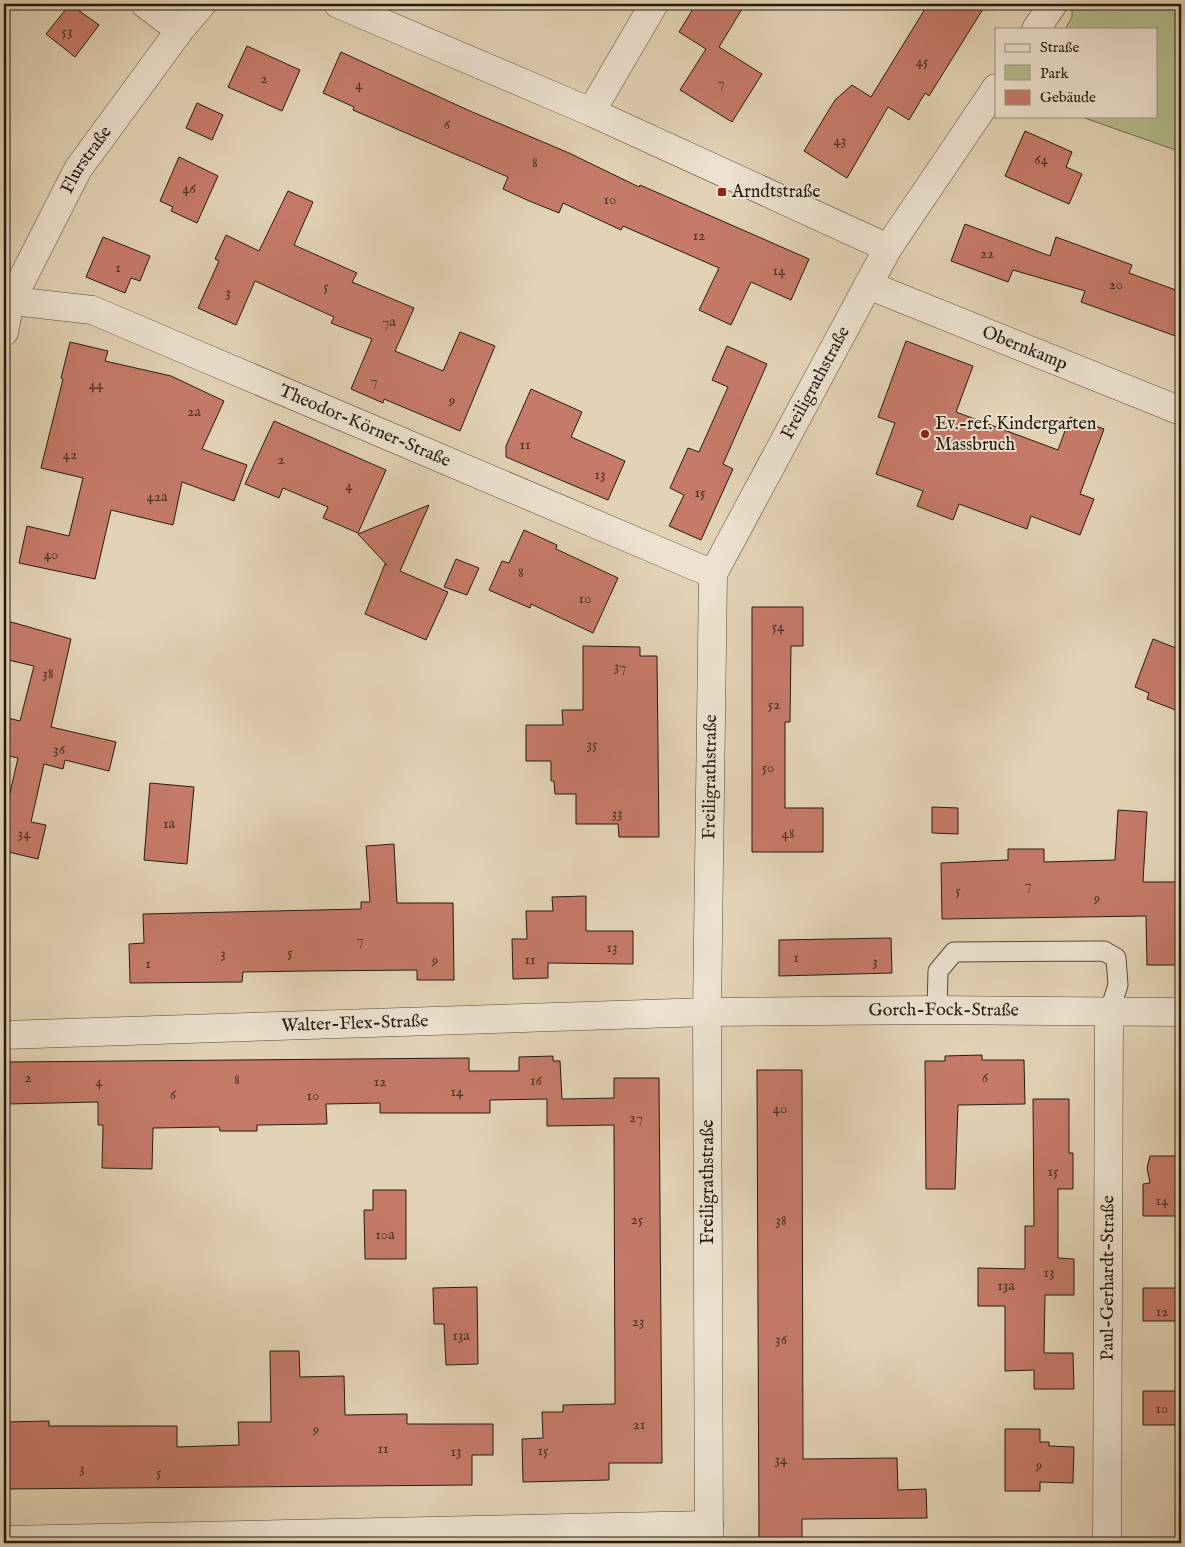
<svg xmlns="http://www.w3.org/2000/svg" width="1185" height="1547" font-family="'IM FELL English',serif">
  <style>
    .green { fill: #b5bc8d; stroke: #6c6b4e }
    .building { fill: #c67a6a; stroke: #231a10 }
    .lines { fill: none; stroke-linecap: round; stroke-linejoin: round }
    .lane-casing { stroke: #53483a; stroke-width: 21 }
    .street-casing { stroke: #53483a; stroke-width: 29 }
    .lane { stroke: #ede2d0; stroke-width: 19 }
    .street { stroke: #ede2d0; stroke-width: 28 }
    .poi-dot { fill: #8f2418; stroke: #ede2d0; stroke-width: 2 }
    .labels { text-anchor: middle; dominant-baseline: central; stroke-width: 4; stroke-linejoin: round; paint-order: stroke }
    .number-label { font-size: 15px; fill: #4c3226 }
    .street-label { font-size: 18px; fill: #231a10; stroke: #ede2d0 }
    .poi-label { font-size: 18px; fill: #231a10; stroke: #ede2d0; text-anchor: start }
  </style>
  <rect width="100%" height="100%" fill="#e3d3b6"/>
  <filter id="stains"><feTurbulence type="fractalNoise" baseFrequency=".004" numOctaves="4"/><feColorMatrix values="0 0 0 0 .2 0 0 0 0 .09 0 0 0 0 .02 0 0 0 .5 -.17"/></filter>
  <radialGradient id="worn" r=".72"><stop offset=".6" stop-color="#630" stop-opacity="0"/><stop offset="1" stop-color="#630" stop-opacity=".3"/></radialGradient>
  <path class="green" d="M1072,4H1181V152L1079,116H1156V29H1065L1072,17Z"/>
  <path class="building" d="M70,4L99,25L75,57L46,34Z
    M696,4H745L719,47L762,74L732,122L680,90L706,49L679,32Z
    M928,4H986L929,96L925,93L909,120L888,107L847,178L804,151L835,100L852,85L871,97Z
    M247,46L300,70L282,111L228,87Z
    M341,52L470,111L569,153L639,187L640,185L809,259L791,300L751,282L731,325L699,310L719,268L623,226L621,230L563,203L559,213L527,200L503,189L508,177L353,110L354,107L323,93Z
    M197,103L223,115L212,140L186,128Z
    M1025,131L1072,152L1066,167L1082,174L1069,204L1005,176Z
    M179,157L218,176L197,223L171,211L173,207L160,201Z
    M288,191L313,202L294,245L357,273L352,282L414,308L395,351L443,371L460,332L495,346L460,431L384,399L383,403L351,389L372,339L331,323L334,317L255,281L236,325L198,308L219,261L215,259L226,235L259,251Z
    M965,224L1050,256L1056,237L1132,265L1129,273L1181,292V338L1081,302L1085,291L1013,270L1008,282L951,261Z
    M103,237L150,256L140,281L131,278L125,293L86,277Z
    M906,341L973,366L956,412L1058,450L1070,417L1104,429L1080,494L1094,499L1080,535L1031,516L1027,529L959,504L953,520L917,506L923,491L876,474L895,423L878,417Z
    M70,342L108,351L105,361L171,376L224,401L202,449L247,465L234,501L182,482L173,525L111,510L95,579L19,563L27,526L69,536L83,478L41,468L63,379L61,378Z
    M727,346L767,364L723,464L733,469L701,540L669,526L684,495L670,488L688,448L699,452L728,387L712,380Z
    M531,389L582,412L571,437L625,461L608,500L506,457V446Z
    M274,421L386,470L358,533L323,518L328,507L283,488L279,498L245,484Z
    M429,505L400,571L448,592L426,640L365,614L385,564L387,565L358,534Z
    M524,530L557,545L556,549L618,578L593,633L531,604L530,608L489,590L502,561L509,563Z
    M456,559L479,568L467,595L444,587Z
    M752,607H803V646H791L790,722H785V808H823V852H752Z
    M4,620L71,639L51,727L116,742L109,771L65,760L63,769L44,764L31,822L46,825L38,859L4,851V819L18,758L4,755V717L20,721L34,666L4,659Z
    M1153,639L1181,650V712L1147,699L1149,693L1135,687Z
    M583,646L640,647V656H657L659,837H619L618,824H576V794H555L554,781H551V761H526V725H563L562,710H583Z
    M150,783L194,787L187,864L144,860Z
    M932,807L958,808V834L932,833Z
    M1118,810L1147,812L1143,882H1181V965H1147L1146,916L942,919L941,863L1008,860V849H1044V862L1115,860Z
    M394,844L397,903H453L454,980H417V970L308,971L243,972L242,982L130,983L129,944L144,943L143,914L361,909V902H370L366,846Z
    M586,896V931H633V964L548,963V978L513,979L512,939H527L526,911H553L552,897Z
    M891,938L892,973L779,976V940Z
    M982,1055V1060H1024L1025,1104L958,1105L955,1189H926L925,1061H945V1056Z
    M553,1056V1061H560L562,1099L614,1098V1078H659L662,1463H609V1480L523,1482L522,1439L543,1438L542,1412H563V1405L615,1404L614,1125L547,1126V1099L490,1100V1113H380V1103L326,1104L327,1124L257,1125V1131H220L219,1127L153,1128L152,1169L102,1168L103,1125H98V1102L7,1104V1062L469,1058V1071H519V1057Z
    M757,1070H802L803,1459L897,1458L898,1490L926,1489L927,1518L802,1519V1543H759Z
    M1033,1099H1069V1153H1073V1189H1058V1258L1074,1259V1295H1045L1044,1353H1073L1074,1389H1034V1370L1005,1371V1306H978V1268L1025,1269V1226H1034Z
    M1150,1156H1181V1216H1143V1184L1150,1183L1147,1168Z
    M373,1190H406V1259H365L364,1210H373Z
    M477,1287L478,1364L446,1365L444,1324H434L433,1288Z
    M1143,1288H1180L1181,1321H1143Z
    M270,1351H299L300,1377L344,1376L345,1415L407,1414V1424H493V1455H472V1485L4,1489L5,1422L49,1421V1426H177V1447L239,1445L238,1422H271Z
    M1143,1391H1181V1425H1143Z
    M1005,1429H1040V1442H1049V1446L1074,1447L1073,1483L1040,1482V1491H1005Z"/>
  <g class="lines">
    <defs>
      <path id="lane" d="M937,1010L938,971L954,952L1104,951L1116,958L1118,985L1109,1013"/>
      <g id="street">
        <path d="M145,4L180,30"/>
        <path d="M338,4L591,112L888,248"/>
        <path d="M1036,29L1053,4"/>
        <path d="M591,112L654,4"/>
        <path id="s1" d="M868,285L1181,411"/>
        <path id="s2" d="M4,300L92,310L713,574"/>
        <path id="s3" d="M4,332L10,303L78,169L180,30L202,4"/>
        <path id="s4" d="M4,1035L707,1012L937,1010L1181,1012"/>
        <path d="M4,1540L709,1525"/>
        <path id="s5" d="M709,1543L707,1012L713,574L888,248L996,88"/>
        <path id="s6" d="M1107,1543L1109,1013"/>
      </g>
    </defs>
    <use href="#lane" class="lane-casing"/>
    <use href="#street" class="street-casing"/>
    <use href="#lane" class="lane"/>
    <use href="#street" class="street"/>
  </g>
  <g class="poi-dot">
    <rect x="717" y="187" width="10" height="10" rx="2.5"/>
    <circle cx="925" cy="434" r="5"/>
  </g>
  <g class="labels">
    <g class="number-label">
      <text x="67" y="31">53</text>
      <text x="922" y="61">45</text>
      <text x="264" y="78">2</text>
      <text x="721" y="82">7</text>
      <text x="359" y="84">4</text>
      <text x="447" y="124">6</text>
      <text x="840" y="140">43</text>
      <text x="1041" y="159">64</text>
      <text x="535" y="162">8</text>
      <text x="189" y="188">46</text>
      <text x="610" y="199">10</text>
      <text x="699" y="235">12</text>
      <text x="987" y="253">22</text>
      <text x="118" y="267">1</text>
      <text x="779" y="270">14</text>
      <text x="1116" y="284">20</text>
      <text x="326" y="286">5</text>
      <text x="228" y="292">3</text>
      <text x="389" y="321">7a</text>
      <text x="374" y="380">7</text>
      <text x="96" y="384">44</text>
      <text x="452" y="400">9</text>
      <text x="194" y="411">2a</text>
      <text x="525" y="444">11</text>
      <text x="70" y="454">42</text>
      <text x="281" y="459">2</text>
      <text x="600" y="474">13</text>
      <text x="349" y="485">4</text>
      <text x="700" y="492">15</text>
      <text x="157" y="496">42a</text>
      <text x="51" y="554">40</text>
      <text x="521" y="572">8</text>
      <text x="585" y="598">10</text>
      <text x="778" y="626">54</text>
      <text x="620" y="666">37</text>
      <text x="48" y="673">38</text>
      <text x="774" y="704">52</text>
      <text x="592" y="744">35</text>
      <text x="59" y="749">36</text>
      <text x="768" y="767">50</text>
      <text x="617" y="813">33</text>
      <text x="169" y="823">1a</text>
      <text x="24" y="833">34</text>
      <text x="788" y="833">48</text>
      <text x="1028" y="884">7</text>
      <text x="958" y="890">5</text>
      <text x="1097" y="898">9</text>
      <text x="360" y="939">7</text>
      <text x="612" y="947">13</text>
      <text x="290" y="952">5</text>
      <text x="223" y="953">3</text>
      <text x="796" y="957">1</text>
      <text x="530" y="959">11</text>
      <text x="435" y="960">9</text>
      <text x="875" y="961">3</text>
      <text x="148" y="963">1</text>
      <text x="28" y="1077">2</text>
      <text x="985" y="1077">6</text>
      <text x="237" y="1079">8</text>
      <text x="536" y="1080">16</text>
      <text x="99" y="1081">4</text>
      <text x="380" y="1081">12</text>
      <text x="457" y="1091">14</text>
      <text x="173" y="1094">6</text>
      <text x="313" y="1095">10</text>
      <text x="780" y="1108">40</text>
      <text x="636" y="1117">27</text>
      <text x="1053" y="1171">15</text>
      <text x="1162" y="1200">14</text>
      <text x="637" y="1219">25</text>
      <text x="781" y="1220">38</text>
      <text x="385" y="1234">10a</text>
      <text x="1049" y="1272">13</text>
      <text x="1006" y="1285">13a</text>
      <text x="1162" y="1311">12</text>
      <text x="638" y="1321">23</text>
      <text x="461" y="1335">13a</text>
      <text x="781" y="1339">36</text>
      <text x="1162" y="1408">10</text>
      <text x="639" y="1424">21</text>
      <text x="316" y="1429">9</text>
      <text x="383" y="1448">11</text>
      <text x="543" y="1450">15</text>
      <text x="456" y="1451">13</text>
      <text x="781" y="1459">34</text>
      <text x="1039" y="1465">9</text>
      <text x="82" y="1468">3</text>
      <text x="159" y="1472">5</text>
    </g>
    <g class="street-label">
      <text stroke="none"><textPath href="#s3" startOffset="192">Flurstraße</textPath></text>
      <text stroke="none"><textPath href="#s1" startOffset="169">Obernkamp</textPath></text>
      <text stroke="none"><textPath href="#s5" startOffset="1186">Freiligrathstraße</textPath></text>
      <text stroke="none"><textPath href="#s2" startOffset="385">Theodor-Körner-Straße</textPath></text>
      <text stroke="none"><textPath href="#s5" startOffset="766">Freiligrathstraße</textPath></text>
      <text stroke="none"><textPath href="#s4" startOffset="940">Gorch-Fock-Straße</textPath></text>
      <text stroke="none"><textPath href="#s4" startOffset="351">Walter-Flex-Straße</textPath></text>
      <text transform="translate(708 1182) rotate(-90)">Freiligrathstraße</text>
      <text stroke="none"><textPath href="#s6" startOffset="265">Paul-Gerhardt-Straße</textPath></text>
    </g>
    <g class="poi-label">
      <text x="732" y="192">Arndtstraße</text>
      <text x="935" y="424">Ev.-ref. Kindergarten<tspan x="935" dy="21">Massbruch</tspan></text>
    </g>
  </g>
  <rect width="1185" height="1547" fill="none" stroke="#e3d3b6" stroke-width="20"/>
  <rect x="5" y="5" width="1175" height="1537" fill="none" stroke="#231a10" stroke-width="2.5"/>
  <rect x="10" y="10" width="1165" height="1527" fill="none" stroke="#231a10"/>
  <rect x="995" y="28" width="162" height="90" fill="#ede2d0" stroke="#9c9283"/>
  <rect x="1005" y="44" width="25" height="8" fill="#ede2d0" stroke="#9c9283"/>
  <text x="1040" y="52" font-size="15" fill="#231a10">Straße</text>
  <rect x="1005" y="65" width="25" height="15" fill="#b5bc8d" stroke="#9c9283"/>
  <text x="1040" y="78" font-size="15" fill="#231a10">Park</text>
  <rect x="1005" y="90" width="25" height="15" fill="#c67a6a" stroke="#9c9283"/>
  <text x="1040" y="102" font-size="15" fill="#231a10">Gebäude</text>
  <rect width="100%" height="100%" filter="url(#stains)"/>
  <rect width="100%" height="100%" fill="url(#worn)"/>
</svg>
